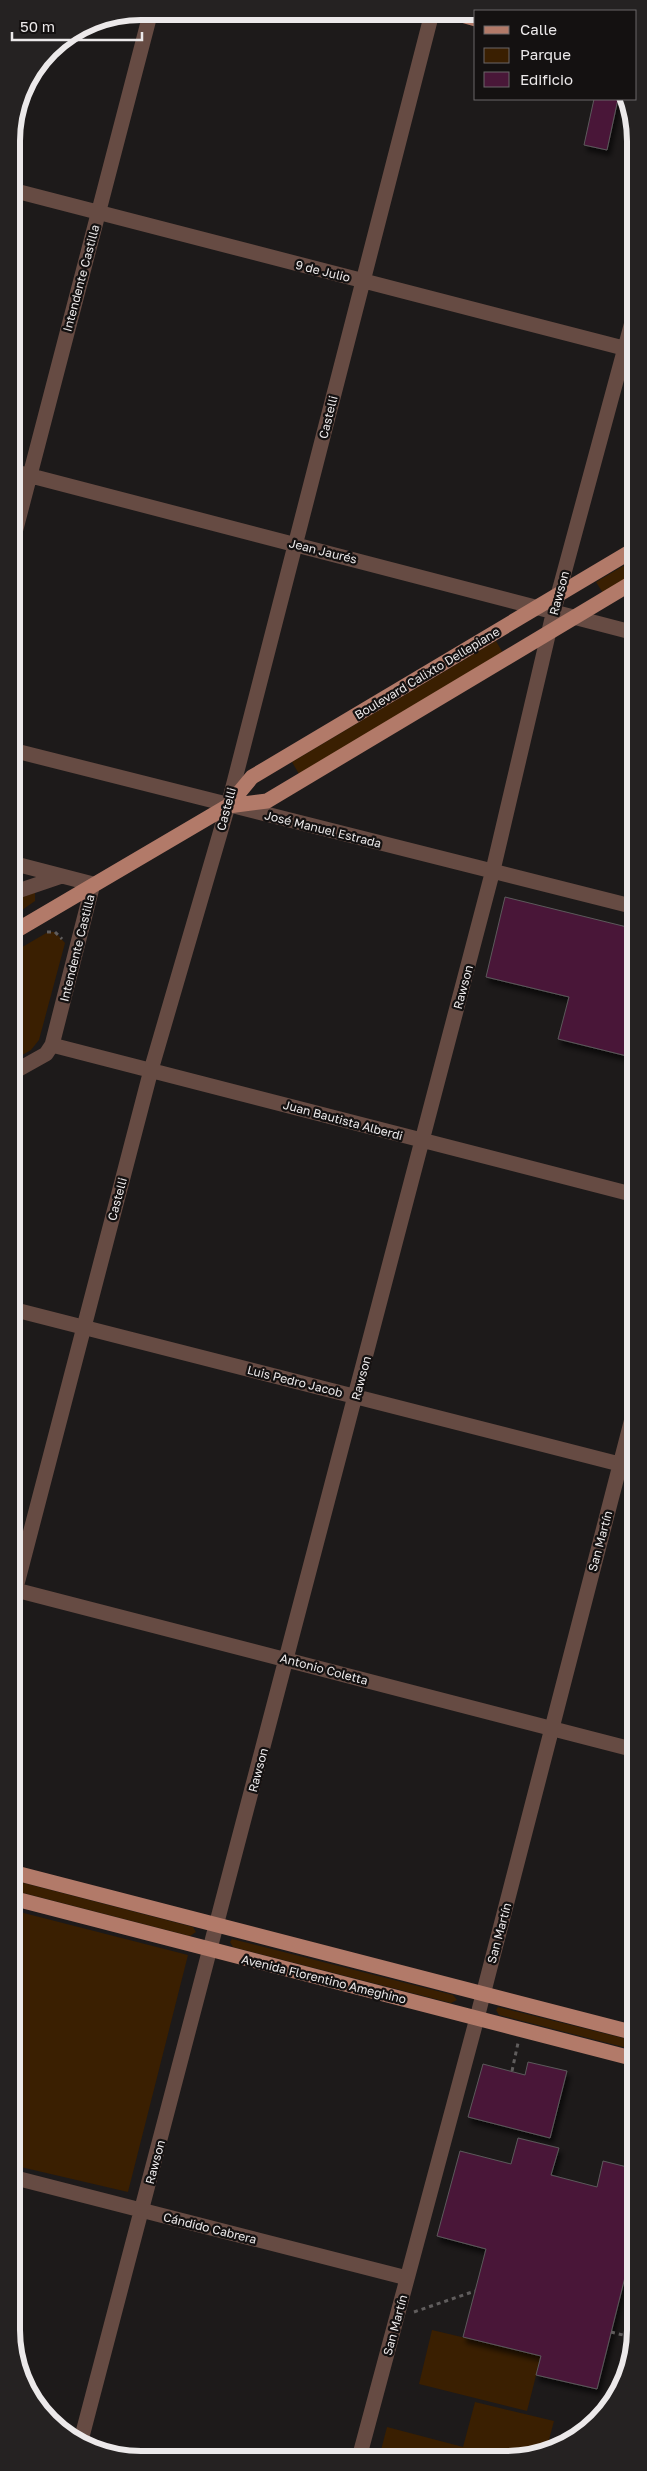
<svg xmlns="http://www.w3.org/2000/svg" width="647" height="2471" font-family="'Golos Text',sans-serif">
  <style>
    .green { fill: #3a1f01 }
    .building { fill: #491738; stroke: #5c595b; filter: url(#shadow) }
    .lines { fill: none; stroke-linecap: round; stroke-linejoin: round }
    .path { stroke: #605d5d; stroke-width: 3; stroke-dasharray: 4 4; stroke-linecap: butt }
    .minor { stroke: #664b43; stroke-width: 15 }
    .major { stroke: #b27a69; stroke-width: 15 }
    .labels { text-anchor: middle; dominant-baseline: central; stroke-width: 4.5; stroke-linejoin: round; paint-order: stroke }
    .street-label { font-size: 12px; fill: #ece9ea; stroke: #141111 }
    .rim { fill: none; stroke: #ece9ea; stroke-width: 6 }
  </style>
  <defs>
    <filter id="shadow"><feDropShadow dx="3" dy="5.5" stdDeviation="2.5" flood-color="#0009"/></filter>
  </defs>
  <rect width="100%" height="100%" fill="#1d1a1a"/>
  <path class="green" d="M635,559V574L603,593L596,582Z
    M496,641L503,653L299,774L292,762Z
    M12,879L30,885L35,891V901L12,917Z
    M48,932H55L65,943L39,1040L31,1050L12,1061V953Z
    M12,1880L193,1927L196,1932L190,1936L12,1890Z
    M12,1910L188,1955L128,2192L12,2165Z
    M232,1939L453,1995L457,2000L451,2003L233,1947L230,1942Z
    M498,2007L635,2041V2050L499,2015L496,2010Z
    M432,2330L541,2356L527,2411L419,2384Z
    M475,2402L554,2421L546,2451L523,2459L379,2458L387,2427L463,2447Z"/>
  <path class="building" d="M594,99H618L607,150L584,145Z
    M505,897L635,929V1058L558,1039L569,997L486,977Z
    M528,2062L567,2071L550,2138L468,2117L483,2064L525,2075Z
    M518,2138L559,2148L551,2175L597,2187L603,2161L635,2169V2237L597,2389L536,2375L541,2356L463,2337L486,2249L437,2236L460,2151L511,2164Z"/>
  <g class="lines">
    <path class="path" d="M47,932H55L62,939
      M512,2071L518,2043
      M414,2312L475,2291
      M611,2332L635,2338"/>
    <path class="minor" d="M12,190L635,351
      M12,471L635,633
      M12,544L151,11
      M12,750L635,907
      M12,863L93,884L52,1045L46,1054L12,1073
      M12,893L62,876
      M52,1045L635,1195
      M12,1309L635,1468
      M12,1589L635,1750
      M12,1603L151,1070L228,806L432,13
      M12,2177L407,2278
      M80,2444L493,870L554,610L635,311
      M359,2458L477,2018L635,1407"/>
    <path class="major" d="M455,13L476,19
      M228,806L267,801L635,581
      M12,933L228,806L252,777L635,549
      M12,1872L635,2033
      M12,1898L635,2059"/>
  </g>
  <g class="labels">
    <g class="street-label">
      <text transform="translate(323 271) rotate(14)">9 de Julio</text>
      <text transform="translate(81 278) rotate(-75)">Intendente Castilla</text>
      <text transform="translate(328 417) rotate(-76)">Castelli</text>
      <text transform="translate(323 551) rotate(14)">Jean Jaurés</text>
      <text transform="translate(559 593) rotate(-75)">Rawson</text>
      <text transform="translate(427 673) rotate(-31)">Boulevard Calixto Dellepiane</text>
      <text transform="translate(226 809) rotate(-75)">Castelli</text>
      <text transform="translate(323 829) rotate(14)">José Manuel Estrada</text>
      <text transform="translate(77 948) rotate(-76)">Intendente Castilla</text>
      <text transform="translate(463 987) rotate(-75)">Rawson</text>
      <text transform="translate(343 1120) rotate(15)">Juan Bautista Alberdi</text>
      <text transform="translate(117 1199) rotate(-75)">Castelli</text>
      <text transform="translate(361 1378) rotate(-75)">Rawson</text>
      <text transform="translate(295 1381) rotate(14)">Luis Pedro Jacob</text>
      <text transform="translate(600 1541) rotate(-75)">San Martín</text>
      <text transform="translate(324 1669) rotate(15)">Antonio Coletta</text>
      <text transform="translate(258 1770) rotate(-75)">Rawson</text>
      <text transform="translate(499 1933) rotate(-75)">San Martín</text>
      <text transform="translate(324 1979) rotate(14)">Avenida Florentino Ameghino</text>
      <text transform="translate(155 2162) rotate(-75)">Rawson</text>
      <text transform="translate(210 2228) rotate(14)">Cándido Cabrera</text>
      <text transform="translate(395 2325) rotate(-75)">San Martín</text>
    </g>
  </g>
  <path d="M0 0H647V2471H0ZM141 20H506A121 121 0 0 1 627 141V2330A121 121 0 0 1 506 2451H141A121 121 0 0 1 20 2330V141A121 121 0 0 1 141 20Z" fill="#252222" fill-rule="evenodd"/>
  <path class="rim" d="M141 20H506A121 121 0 0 1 627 141V2330A121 121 0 0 1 506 2451H141A121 121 0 0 1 20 2330V141A121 121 0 0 1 141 20Z"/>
  <rect x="474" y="10" width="162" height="90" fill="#141111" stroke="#6a6768"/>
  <rect x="484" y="26" width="25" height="8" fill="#b27a69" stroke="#6a6768"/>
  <text x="520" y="35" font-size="15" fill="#ece9ea">Calle</text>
  <rect x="484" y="48" width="25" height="15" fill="#3a1f01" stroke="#6a6768"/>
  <text x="520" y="60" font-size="15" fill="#ece9ea">Parque</text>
  <rect x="484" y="72" width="25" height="15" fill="#491738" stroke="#6a6768"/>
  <text x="520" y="85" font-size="15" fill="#ece9ea">Edificio</text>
  <path d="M12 32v8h130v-8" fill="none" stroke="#ece9ea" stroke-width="2.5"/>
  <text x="20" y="32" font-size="15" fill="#ece9ea" stroke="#141111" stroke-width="4" paint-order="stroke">50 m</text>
</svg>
